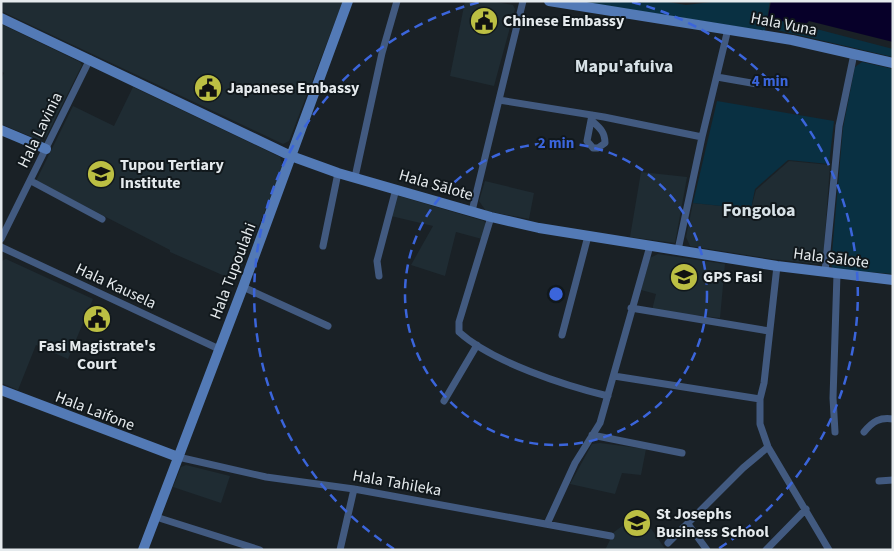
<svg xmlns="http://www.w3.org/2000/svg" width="894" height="551" font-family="'Source Sans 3',sans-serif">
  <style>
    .built { fill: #1f2c33 }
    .green { fill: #093042 }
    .water { fill: #070029 }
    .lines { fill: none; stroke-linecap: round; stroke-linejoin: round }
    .street { stroke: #425a80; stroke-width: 7 }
    .secondary { stroke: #537ab6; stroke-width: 10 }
    .ring { fill: none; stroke: #3b65db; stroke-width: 2.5; stroke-dasharray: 9 6 }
    .labels { text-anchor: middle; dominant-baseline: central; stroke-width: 4; stroke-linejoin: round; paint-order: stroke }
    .poi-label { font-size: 16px; font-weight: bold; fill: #e5eaed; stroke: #11181c; text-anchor: start }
    .street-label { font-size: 16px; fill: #e5eaed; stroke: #11181c }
    .neighbourhood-label { font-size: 18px; font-weight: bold; fill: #d7e1e6; stroke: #11181c }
    .centre { fill: #3b65db; stroke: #11181c; stroke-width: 2.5 }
    .ring-label { font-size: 15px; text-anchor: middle; font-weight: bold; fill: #3b65db; stroke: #11181c; stroke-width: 4; stroke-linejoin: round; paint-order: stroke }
  </style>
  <rect width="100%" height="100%" fill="#1a2126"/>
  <path class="built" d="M1,1H343L289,141L283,144L1,11Z
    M465,1H491L513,5L515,9L494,86L450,76Z
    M1,24L80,62L82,65L46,137L39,140L1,124V79L4,73L1,71Z
    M133,87L280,157L283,167L236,281L170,252V250L36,181L73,106L114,126Z
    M789,161L830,165L823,261L818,264L772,259L690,246L686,237L693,203L751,209L756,190Z
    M641,172L687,177L675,243L630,237Z
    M485,181L534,193L529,219L486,211L479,201Z
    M399,196L484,221L486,224L482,239L456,232L445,276L411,265L433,226L391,216L395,198Z
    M658,254L725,264L720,318L652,310L656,294L641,290L650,258Z
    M6,259L93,299L68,359L36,345L18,390L1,383V261Z
    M600,443L646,449L641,475L622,473L615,494L570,484L592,444Z
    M186,465L230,476L221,503L173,487L181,467Z
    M640,513L666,550H605L614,532Z"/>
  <path class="green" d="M577,1H663L686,5L720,1H770L765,31Z
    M782,20L893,49V57L777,30Z
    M862,62L893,69V274L833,269L831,265L843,128L855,67Z
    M717,101L834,121L829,164L788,160L755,189L751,209L693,203Z"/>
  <path class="water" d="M771,1H893V42L809,21L803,27L768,17Z"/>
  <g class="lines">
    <path class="street" d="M717,77L757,84
      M499,100L604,117L702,137
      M592,115L587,141L593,148H598L605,143C605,132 600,128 592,121
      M355,177L382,53L397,1
      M31,181L102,219
      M472,211L523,1
      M491,217L459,322V332C492,362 566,386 608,396
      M1,239L90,59
      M323,246L338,173
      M1,247L219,349
      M678,250L702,137L728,29
      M777,266L764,383L760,399V424L768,447L829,550
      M825,272L839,126L854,54
      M379,276L377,261L396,189
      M243,287L328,326
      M631,308L769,331
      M562,335L588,236
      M614,376L760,399
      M444,401L477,345
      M835,432L833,398L837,274
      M864,432C873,421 880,417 893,419
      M592,435L682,453
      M178,457L266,477L354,489L611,536
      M879,481L893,480
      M156,517L260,550
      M547,524L575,463L600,423L650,246
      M688,524L707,550
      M668,543L743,468L768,447
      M340,550L354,489
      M766,550L806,509"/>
    <path class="secondary" d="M549,1L792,40L893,63
      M1,18L291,156L338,173L491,217L539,228L777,266L893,280
      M1,130L46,149
      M1,390L178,457
      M143,550L243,287L348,1"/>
  </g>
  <g class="ring">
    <circle cx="556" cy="294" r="151"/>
    <path d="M394 549A302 302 0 0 1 480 2M632 2A302 302 0 0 1 718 549"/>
  </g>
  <defs>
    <symbol id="civic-disc" viewBox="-11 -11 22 22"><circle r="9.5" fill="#bcbf43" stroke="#11181c"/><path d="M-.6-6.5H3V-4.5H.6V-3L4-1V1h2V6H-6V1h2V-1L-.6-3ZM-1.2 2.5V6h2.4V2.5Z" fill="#111"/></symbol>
    <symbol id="university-disc" viewBox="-11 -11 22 22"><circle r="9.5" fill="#bcbf43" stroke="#11181c"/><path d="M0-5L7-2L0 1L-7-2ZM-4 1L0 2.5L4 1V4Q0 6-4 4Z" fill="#111"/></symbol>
    <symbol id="school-disc" viewBox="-11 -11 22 22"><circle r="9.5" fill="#bcbf43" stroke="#11181c"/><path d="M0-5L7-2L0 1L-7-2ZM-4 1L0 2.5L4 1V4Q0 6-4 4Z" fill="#111"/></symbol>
  </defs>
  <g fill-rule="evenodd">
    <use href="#civic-disc" x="468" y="5" width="32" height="32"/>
    <use href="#civic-disc" x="192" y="72" width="32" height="32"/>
    <use href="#university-disc" x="85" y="158" width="32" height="32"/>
    <use href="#school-disc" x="668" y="261" width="32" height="32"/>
    <use href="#civic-disc" x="81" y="303" width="32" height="32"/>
    <use href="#school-disc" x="621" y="507" width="32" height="32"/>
  </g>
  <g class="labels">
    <g class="poi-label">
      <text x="503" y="21">Chinese Embassy</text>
      <text x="227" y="88">Japanese Embassy</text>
      <text x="120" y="165">Tupou Tertiary<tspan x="120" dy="18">Institute</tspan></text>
      <text x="703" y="277">GPS Fasi</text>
      <text x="97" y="346" text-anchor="middle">Fasi Magistrate's<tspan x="97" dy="18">Court</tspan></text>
      <text x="656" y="514">St Josephs<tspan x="656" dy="18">Business School</tspan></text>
    </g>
    <g class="street-label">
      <text transform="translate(784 24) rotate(11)">Hala Vuna</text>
      <text transform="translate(40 130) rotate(-64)">Hala Lavinia</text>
      <text transform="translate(436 185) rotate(16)">Hala Sālote</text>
      <text transform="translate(831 258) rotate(7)">Hala Sālote</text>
      <text transform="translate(233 271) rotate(-69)">Hala Tupoulahi</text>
      <text transform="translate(116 286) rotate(25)">Hala Kausela</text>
      <text transform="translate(95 411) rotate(21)">Hala Laifone</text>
      <text transform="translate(397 483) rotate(10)">Hala Tahileka</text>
    </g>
    <g class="neighbourhood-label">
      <text x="624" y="66">Mapu'afuiva</text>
      <text x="759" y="210">Fongoloa</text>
    </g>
  </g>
  <circle cx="556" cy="294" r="8" class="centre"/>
  <g class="ring-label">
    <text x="770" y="86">4 min</text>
    <text x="556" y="148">2 min</text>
  </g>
  <rect width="894" height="551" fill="none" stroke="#e5eaed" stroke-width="5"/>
</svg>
